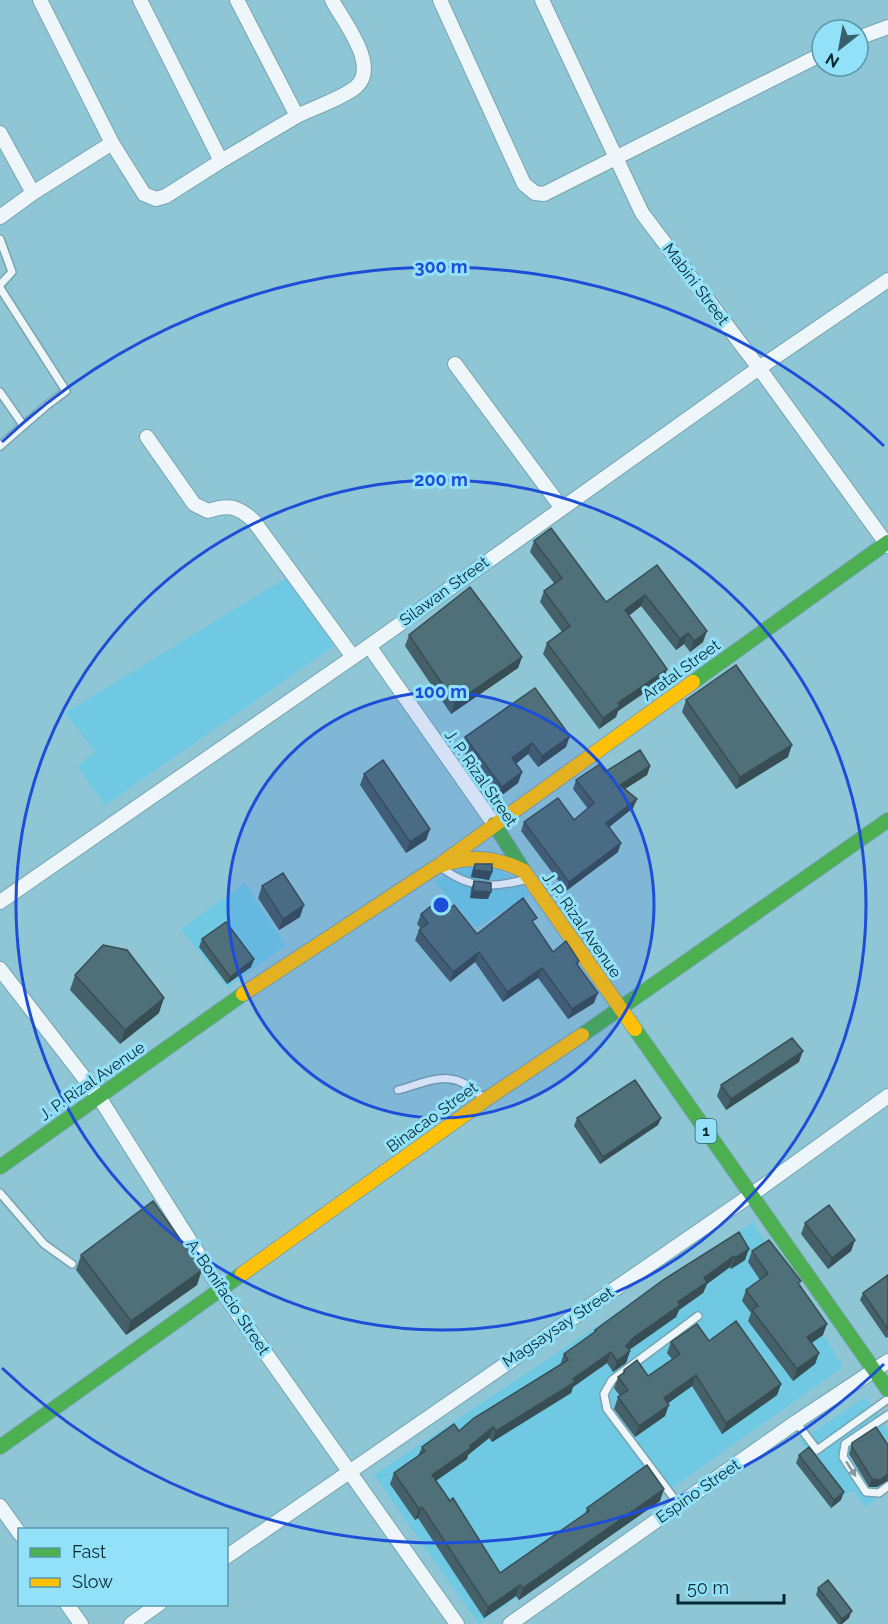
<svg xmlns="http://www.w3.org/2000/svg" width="888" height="1624" font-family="Raleway,sans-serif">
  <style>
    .built { fill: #6fc9e3 }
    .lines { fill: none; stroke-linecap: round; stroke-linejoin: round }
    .lane-casing { stroke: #77a4b1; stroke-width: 10 }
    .street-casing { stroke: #77a4b1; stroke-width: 16 }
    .fast-casing { stroke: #77a4b1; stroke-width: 16 }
    .slow-casing { stroke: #77a4b1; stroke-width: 16 }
    .lane { stroke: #eef6f9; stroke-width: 7 }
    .street { stroke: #eef6f9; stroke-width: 14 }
    .fast { stroke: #4caf50; stroke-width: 14 }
    .slow { stroke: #ffc107; stroke-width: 14 }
    .wall { fill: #456068 }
    .shaded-wall { fill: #384e55 }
    .building { fill: #507079; stroke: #384e55; stroke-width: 1.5 }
    .oneway { fill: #869aa0 }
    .ring { fill: none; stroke: #1d4ed8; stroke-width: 3 }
    .labels { text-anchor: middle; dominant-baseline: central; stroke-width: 6; stroke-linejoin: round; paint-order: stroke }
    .shield { fill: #92e1f9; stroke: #31606e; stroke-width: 1.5 }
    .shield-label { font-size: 15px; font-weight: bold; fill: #072933 }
    .street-label { font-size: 16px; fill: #072933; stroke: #92e1f9 }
    .centre { fill: #1d4ed8; stroke: #92e1f9; stroke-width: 3 }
    .ring-label { font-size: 18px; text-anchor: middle; font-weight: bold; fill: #1d4ed8; stroke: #92e1f9; stroke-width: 6; stroke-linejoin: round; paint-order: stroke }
  </style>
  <rect width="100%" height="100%" fill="#8ec6d6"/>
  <path class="built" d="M287,577L334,646L105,805L77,766L96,752L65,713Z
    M492,867L514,878L530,895L475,928L434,881L461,868Z
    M245,883L286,945L228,988L181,929Z
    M753,1222L843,1367L479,1624L374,1475Z
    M865,1397L888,1430V1491L866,1507L853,1490L844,1496L800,1441Z"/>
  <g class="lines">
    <defs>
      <path id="lane" d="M0,239L12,272L0,285
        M0,288L66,391L46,406L0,446
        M0,392L23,425
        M442,868C470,889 492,888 524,880
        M398,1090C434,1080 453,1067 483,1098
        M0,1193L44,1244L72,1264
        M888,1415L845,1444L843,1457L866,1492L879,1493L888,1486
        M796,1422L817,1450L888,1399
        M679,1505L607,1409L604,1394L612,1380L698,1316"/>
      <path id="street" d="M40,0L112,143L144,194L156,199L166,196L221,161L140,0
        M237,0L297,116C315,107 341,99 356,87C380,66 343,21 332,0
        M440,0L524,184L535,193L544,194L822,54
        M542,0L642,213L759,368L888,546
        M858,38L888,27
        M0,133L33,193
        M221,161L297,116
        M0,217L33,193L112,143
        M455,364L561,507
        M147,437L194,504L208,511C228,504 237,506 253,520L353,657
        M369,646L494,824
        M0,902L369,646L759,368L888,280
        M0,969L99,1097L221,1290L457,1624
        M0,1506L20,1534
        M226,1557L751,1195L888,1096
        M67,1604L81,1624
        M131,1624L159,1604
        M510,1624L796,1422L888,1361"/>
      <path id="fast" d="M693,682L888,542
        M494,824L524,871
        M635,1029L888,1390
        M582,1035L888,820
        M0,1167L243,994
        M0,1447L242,1274"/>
      <path id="slow" d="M442,863L693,682
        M243,994L436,867C468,855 494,856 524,871L635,1029
        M242,1274L485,1100L582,1035"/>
    </defs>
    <use href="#lane" class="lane-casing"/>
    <use href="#street" class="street-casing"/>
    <use href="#fast" class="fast-casing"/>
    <use href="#slow" class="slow-casing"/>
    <use href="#lane" class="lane"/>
    <use href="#street" class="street"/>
    <use href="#fast" class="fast"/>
    <use href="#slow" class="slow"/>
  </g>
  <path class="wall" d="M534,541L606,602L657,565L703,642L690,652L684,644L676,650L641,606L629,616L667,669L663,680L618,711L616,717L599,729L543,654L547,643L562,632L540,602L544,591L554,583L530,552Z
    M409,635L522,657L518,668L451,714L405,646Z
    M686,700L788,757L736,789L682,712Z
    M465,737L566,747L538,767L528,754L516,764L522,772L518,783L498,798L461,748Z
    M650,766L647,775L625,789L637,799L633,808L609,827L618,852L566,891L521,831L524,822L574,820L588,809L573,789L576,780L605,772Z
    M364,774L430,829L426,840L406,853L360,785Z
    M475,864L492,872L489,880L471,877L472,871Z
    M474,881L488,899L470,898L471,889Z
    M262,886L300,917L279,930L258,898Z
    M444,912L477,934L534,924L553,952L579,961L578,965L594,1003L568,1019L538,978L503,1002L475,962L450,982L415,940L419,930L421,929L417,924L421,914Z
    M202,939L254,959L251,967L227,984L199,947Z
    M75,975L159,1013L120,1044L70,990Z
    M799,1062L726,1110L717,1096L721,1085Z
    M577,1118H661L658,1125L600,1164L574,1126Z
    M805,1223L855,1240L851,1251L828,1269L801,1234Z
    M739,1232L745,1260L731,1269L730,1267L707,1284L703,1293L679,1310L676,1317L629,1350L630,1351L626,1363L613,1372L607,1363L573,1387L571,1393L492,1442L489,1438L468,1455L467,1459L436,1481L500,1573L585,1514L587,1508L660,1501L519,1600L516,1596L484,1618L418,1518L415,1520L390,1484L394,1473L418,1456L422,1447L459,1431L560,1365L564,1354L594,1333L595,1330Z
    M752,1251L799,1285L823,1335L811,1343L819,1353L815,1364L793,1381L748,1321L751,1313L742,1301L746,1290L760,1280L748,1262Z
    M81,1255L197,1285L126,1335L76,1270Z
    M888,1275V1337L886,1338L860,1300L863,1293Z
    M709,1341L781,1384L777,1395L722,1434L692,1386L668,1403L665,1416L635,1437L614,1409L618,1397L620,1396L614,1388L618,1377L622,1374L624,1370L648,1376L672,1359L667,1353L671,1342Z
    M852,1443L888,1445V1481H887L877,1487H869L849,1454Z
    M799,1455L841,1500L831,1508L796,1463Z
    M818,1588L849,1618L842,1624H838L816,1595Z"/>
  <path class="shaded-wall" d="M645,595L641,606L621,621L625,610Z
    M707,631L703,642L690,652L694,641Z
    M688,633L684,644L676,650L680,639Z
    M522,657L518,668L451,714L455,703Z
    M667,669L663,680L618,711L616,717L599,729L603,718L618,703Z
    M570,736L566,747L538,767L542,756Z
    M532,743L528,754L508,769L512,758Z
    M792,745L788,757L736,789L740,777Z
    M650,766L647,775L617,794L620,785Z
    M522,772L518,783L498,798L502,787Z
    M637,799L633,808L603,832L606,823Z
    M430,829L426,840L406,853L410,842Z
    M621,843L618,852L566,891L569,882Z
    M474,870L492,872L489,880L471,877Z
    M473,891L491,892L488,899L470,898Z
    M304,905L300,917L279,930L283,919Z
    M479,952L475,962L450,982L453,972Z
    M254,959L251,967L227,984L230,977Z
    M542,968L538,978L503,1002L507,992Z
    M598,993L594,1003L568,1019L572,1009Z
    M164,998L159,1013L120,1044L125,1030Z
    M803,1051L799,1062L726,1110L731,1099Z
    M661,1118L658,1125L600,1164L603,1157Z
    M855,1240L851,1251L828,1269L832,1258Z
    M749,1249L745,1260L731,1269L735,1258Z
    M734,1256L730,1267L707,1284L703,1293L679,1310L676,1317L629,1350L626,1346L633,1338L678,1302L704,1278Z
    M202,1270L197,1285L126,1335L131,1321Z
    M827,1324L823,1335L803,1349L807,1337Z
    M630,1351L626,1363L613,1372L617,1361Z
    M611,1352L607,1363L573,1387L571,1393L492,1442L496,1431Z
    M819,1353L815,1364L793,1381L797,1369Z
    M696,1375L692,1386L660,1409L664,1398Z
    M781,1384L777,1395L722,1434L726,1423Z
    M669,1405L665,1416L635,1437L639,1426Z
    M493,1427L489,1438L468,1455L467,1459L428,1486L432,1475Z
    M888,1474L887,1481L877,1487H869L872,1479Z
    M664,1489L660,1501L519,1600L523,1588Z
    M844,1492L841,1500L831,1508L834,1500Z
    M422,1507L418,1518L415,1520L419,1509Z
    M520,1585L516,1596L484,1618L488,1607Z
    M852,1611L849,1618L842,1624H840L842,1619Z"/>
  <path class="building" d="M551,528L606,602L657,565L707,631L694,641L688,633L680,639L645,595L625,610L667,669L618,703L620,706L603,718L547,643L570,626L544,591L562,578L534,541Z
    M470,587L522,657L455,703L409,635Z
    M736,665L792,745L740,777L686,700Z
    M535,688L570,736L542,756L532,743L512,758L522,772L502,787L465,737Z
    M640,750L650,766L620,785L637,799L606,823L621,843L569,882L524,822L558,798L574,820L594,803L576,780L600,764L605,772Z
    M383,760L430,829L410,842L364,774Z
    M475,864H492V872L474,870Z
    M283,873L304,905L283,919L262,886Z
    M474,881L491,883V892L473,891Z
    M523,898L537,918L532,921L553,952L566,941L579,961L576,963L598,993L572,1009L542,968L507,992L479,952L453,972L419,930L428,923L421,914L436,902L444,912L454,905L477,934Z
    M226,922L254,959L230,977L202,939Z
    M103,945L127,950L164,998L125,1030L75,975Z
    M792,1038L803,1051L731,1099L721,1085Z
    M635,1080L661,1118L603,1157L577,1118Z
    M153,1201L202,1270L131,1321L81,1255Z
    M829,1205L855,1240L832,1258L805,1223Z
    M739,1232L749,1249L735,1258L734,1256L704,1278L707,1282L678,1302L680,1305L633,1338L626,1346L630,1351L617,1361L611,1352L573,1379L575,1382L496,1431L493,1427L470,1446L471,1448L432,1475L450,1501L453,1498L500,1573L589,1511L587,1508L647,1465L664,1489L523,1588L520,1585L488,1607L422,1507L419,1509L394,1473L425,1451L422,1447L454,1424L459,1431L474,1418L568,1360L564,1354L596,1331L595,1330L663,1280Z
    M769,1240L801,1281L798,1283L827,1324L807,1337L819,1353L797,1369L752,1310L758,1306L746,1290L768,1274L752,1251Z
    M888,1275V1329L863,1293Z
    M736,1321L781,1384L726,1423L696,1375L664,1398L669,1405L639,1426L618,1397L628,1390L618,1377L625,1372L624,1370L637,1360L648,1376L680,1354L671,1342L697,1324L709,1341Z
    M876,1427L888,1445V1474L880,1480L872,1479L852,1447V1443Z
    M809,1447L844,1492L834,1500L799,1455Z
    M828,1580L852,1611L842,1619L818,1588Z"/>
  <defs><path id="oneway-solid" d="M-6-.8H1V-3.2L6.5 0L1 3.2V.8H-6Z" transform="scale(1.5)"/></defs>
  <use class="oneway" href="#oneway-solid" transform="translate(851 1469) rotate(57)"/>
  <circle cx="441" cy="905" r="213" fill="#1d4ed8" fill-opacity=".12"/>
  <g class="ring">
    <circle cx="441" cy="905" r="213"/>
    <circle cx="441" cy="905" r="425"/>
    <path d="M884 1364A638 638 0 0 1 2 1368M2 442A638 638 0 0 1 884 446"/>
  </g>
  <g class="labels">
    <rect class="shield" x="695.5" y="1119" width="21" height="24" rx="4.5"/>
    <g class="shield-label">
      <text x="706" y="1131">1</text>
    </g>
    <g class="street-label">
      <text transform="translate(696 284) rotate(53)">Mabini Street</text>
      <text transform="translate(444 591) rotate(-36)">Silawan Street</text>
      <text transform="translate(681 670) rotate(-36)">Aratal Street</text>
      <text transform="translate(481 778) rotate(55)">J. P. Rizal Street</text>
      <text transform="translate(582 925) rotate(55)">J. P. Rizal Avenue</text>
      <text transform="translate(92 1081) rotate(-35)">J. P. Rizal Avenue</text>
      <text transform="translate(432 1117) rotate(-36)">Binacao Street</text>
      <text transform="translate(228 1297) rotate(56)">A. Bonifacio Street</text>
      <text transform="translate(558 1327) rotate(-34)">Magsaysay Street</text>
      <text transform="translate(698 1491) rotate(-35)">Espino Street</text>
    </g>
  </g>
  <circle cx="441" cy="905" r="9" class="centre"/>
  <g class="ring-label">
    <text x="441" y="273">300 m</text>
    <text x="441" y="486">200 m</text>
    <text x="441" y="698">100 m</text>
  </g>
  <rect x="18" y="1528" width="210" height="78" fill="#92e1f9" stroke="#5a97aa" stroke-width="1.5"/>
  <rect x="30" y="1548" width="30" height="9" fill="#4caf50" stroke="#5a97aa" stroke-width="1.5"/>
  <text x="72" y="1558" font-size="18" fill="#072933">Fast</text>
  <rect x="30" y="1578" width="30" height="9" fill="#ffc107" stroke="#5a97aa" stroke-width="1.5"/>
  <text x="72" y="1588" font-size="18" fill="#072933">Slow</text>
  <g transform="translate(840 48) rotate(211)"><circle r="28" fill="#92e1f9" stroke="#5a97aa" stroke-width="1.5"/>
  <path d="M0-4.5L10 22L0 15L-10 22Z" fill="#36606c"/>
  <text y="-9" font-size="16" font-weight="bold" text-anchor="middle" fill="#072933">N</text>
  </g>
  <path d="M678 1594v9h106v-9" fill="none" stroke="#072933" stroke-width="3"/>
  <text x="687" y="1594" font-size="18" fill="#072933" stroke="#92e1f9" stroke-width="4.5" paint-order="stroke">50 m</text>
</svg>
